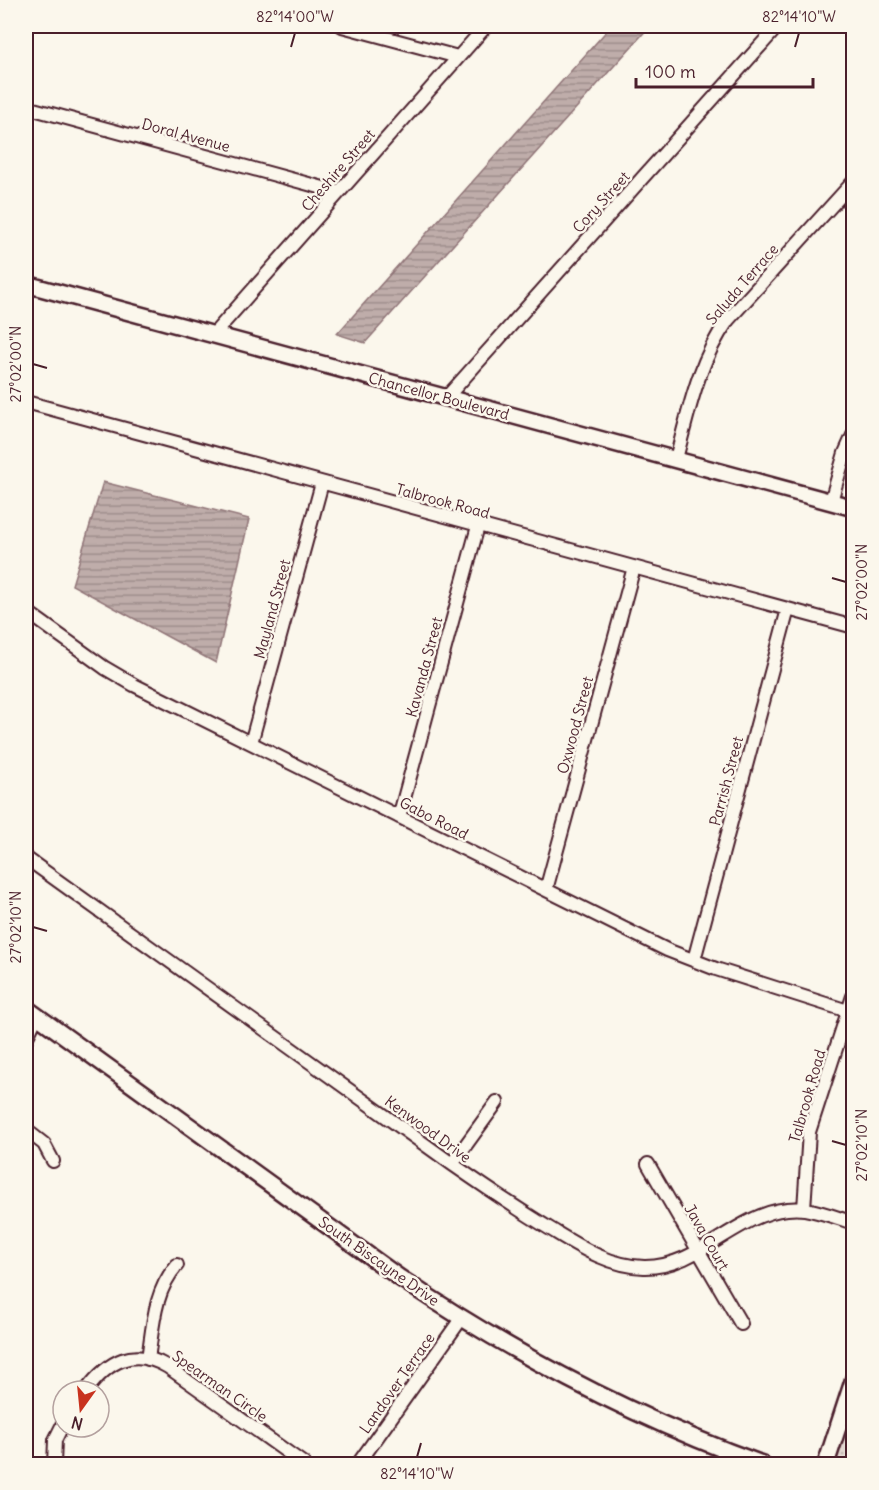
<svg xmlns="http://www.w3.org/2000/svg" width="879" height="1490" font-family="Delius,sans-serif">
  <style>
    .park { fill: url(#park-dots); stroke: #967b7e; stroke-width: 1.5 }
    .water { fill: url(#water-rules); stroke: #907477; stroke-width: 1.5 }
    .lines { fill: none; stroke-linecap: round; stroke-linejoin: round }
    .minor-casing { stroke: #4a1f2b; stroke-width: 16 }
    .tertiary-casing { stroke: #4a1f2b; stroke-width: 20 }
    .minor { stroke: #fbf7ec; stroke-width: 12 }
    .tertiary { stroke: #fbf7ec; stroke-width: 15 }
    .ticks { fill: none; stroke: #4a1f2b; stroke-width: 2 }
    .labels { text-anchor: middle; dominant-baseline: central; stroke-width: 5; stroke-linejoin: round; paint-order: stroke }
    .street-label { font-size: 15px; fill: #4a1f2b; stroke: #fbf7ec }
    .neatline { fill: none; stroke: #4a1f2b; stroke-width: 2 }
    .ticks-label { font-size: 15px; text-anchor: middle; fill: #4a1f2b }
  </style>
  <defs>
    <pattern id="park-dots" width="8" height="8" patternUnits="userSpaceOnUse" patternTransform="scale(1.5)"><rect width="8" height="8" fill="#e2d7d0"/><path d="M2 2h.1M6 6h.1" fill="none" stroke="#c3b8b3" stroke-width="1.8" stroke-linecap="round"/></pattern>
    <pattern id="water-rules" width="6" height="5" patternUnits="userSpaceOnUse" patternTransform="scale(1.5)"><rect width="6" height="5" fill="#bfadaa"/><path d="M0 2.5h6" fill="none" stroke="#9d8c8b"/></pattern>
  </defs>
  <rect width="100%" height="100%" fill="#fbf7ec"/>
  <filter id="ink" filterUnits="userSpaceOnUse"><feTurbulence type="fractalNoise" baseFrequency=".0167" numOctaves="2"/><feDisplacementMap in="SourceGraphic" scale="12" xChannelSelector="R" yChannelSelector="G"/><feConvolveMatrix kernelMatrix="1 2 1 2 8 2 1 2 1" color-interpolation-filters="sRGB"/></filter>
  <g filter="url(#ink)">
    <path class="park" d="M853,1399V1464H832Z"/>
    <path class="water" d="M611,26H650L365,343L337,334Z
      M103,482L249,519L216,663L72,585Z"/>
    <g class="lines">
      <defs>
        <path id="minor" d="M342,26L458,57
          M26,107L338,192
          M213,335L486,26
          M446,398L778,26
          M26,402L854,627
          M676,459C689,410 698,362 728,320L854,181
          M831,501L845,453L854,433
          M26,611L105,668L134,685L667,950L716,969L848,1011
          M251,743L322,483
          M399,817L478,526
          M26,858L452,1164C485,1187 517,1209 552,1230C580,1247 609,1266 644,1267C704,1268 743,1202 805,1209C822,1212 838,1218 854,1223
          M546,890L634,567
          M694,960L788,609
          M26,1039L37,1016
          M26,1130L44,1144L53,1161
          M452,1164L497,1102
          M648,1164L741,1324
          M804,1209L809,1132L854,993
          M148,1359C153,1326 154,1291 177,1265
          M86,1391C108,1361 133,1346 168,1367L304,1464
          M54,1464L55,1440L63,1424
          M358,1464L461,1319"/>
        <path id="tertiary" d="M26,284L854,508
          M26,1008L400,1278C513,1354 634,1418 762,1464
          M826,1464L854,1378"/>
      </defs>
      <use href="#minor" class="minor-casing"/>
      <use href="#tertiary" class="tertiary-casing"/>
      <use href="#minor" class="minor"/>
      <use href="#tertiary" class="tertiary"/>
    </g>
  </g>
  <path class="ticks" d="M291,47L295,33M795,47L799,33M33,364L47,368M832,578L846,582M33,927L47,931M832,1141L846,1145M417,1457L421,1443"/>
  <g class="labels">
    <g class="street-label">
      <text transform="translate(186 135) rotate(15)">Doral Avenue</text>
      <text transform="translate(338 170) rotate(-49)">Cheshire Street</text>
      <text transform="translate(601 202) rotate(-48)">Cory Street</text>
      <text transform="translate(742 284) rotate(-49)">Saluda Terrace</text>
      <text transform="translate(439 396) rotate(15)">Chancellor Boulevard</text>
      <text transform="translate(443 501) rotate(15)">Talbrook Road</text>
      <text transform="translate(272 609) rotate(-75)">Mayland Street</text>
      <text transform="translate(424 667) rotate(-75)">Kavanda Street</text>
      <text transform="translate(575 725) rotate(-75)">Oxwood Street</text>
      <text transform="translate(726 781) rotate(-75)">Parrish Street</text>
      <text transform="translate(434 818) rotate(27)">Gabo Road</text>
      <text transform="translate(807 1096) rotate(-74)">Talbrook Road</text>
      <text transform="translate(428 1129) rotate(36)">Kenwood Drive</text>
      <text transform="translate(707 1237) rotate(60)">Java Court</text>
      <text transform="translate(379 1261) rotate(35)">South Biscayne Drive</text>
      <text transform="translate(397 1383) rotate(-55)">Landover Terrace</text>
      <text transform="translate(220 1386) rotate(35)">Spearman Circle</text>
    </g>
  </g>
  <rect width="879" height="1490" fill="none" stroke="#fbf7ec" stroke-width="66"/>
  <g transform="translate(81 1409) rotate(195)"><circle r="28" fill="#fbf7ec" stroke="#b4a19f" stroke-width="1.5"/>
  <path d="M0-4.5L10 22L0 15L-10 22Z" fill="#c8321e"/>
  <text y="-9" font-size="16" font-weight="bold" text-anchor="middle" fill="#4a1f2b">N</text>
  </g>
  <path d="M636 78v9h177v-9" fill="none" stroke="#4a1f2b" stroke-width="3"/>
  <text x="645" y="78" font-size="18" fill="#4a1f2b" stroke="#fbf7ec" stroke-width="4.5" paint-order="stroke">100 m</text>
  <rect x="33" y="33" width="813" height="1424" class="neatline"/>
  <g class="ticks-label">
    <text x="295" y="22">82°14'00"W</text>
    <text x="799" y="22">82°14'10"W</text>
    <text transform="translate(16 364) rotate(-90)" y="5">27°02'00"N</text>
    <text transform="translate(862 582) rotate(-90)" y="5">27°02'00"N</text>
    <text transform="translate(16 927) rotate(-90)" y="5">27°02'10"N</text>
    <text transform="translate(862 1145) rotate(-90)" y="5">27°02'10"N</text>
    <text x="417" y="1479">82°14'10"W</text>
  </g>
</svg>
